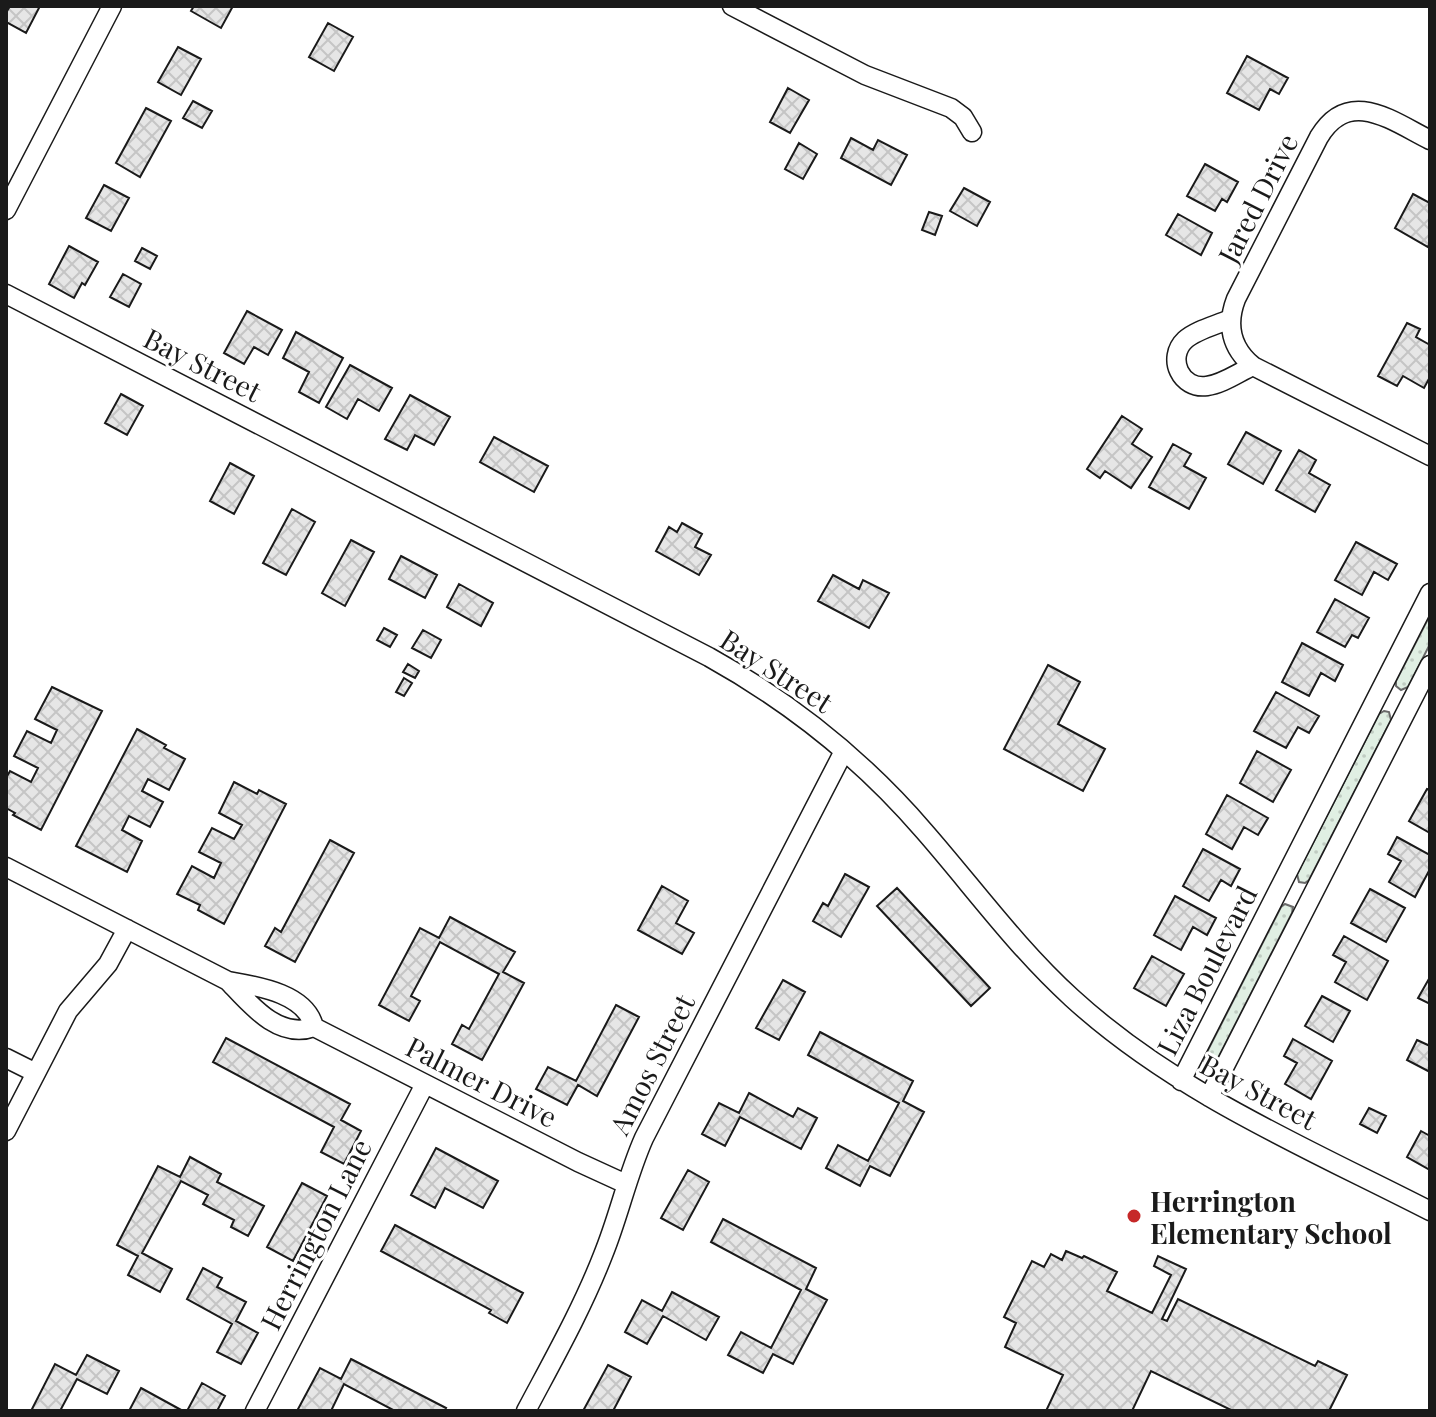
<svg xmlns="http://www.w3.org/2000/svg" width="1436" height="1417" font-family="'Playfair Display',serif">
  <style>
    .grass { fill: url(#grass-dots); stroke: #6a6a6a; stroke-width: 2 }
    .building { fill: url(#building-cross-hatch); stroke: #1a1a1a; stroke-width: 2 }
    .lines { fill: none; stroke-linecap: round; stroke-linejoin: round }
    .minor-casing { stroke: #1a1a1a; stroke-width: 21 }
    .minor { stroke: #fff; stroke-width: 18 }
    .poi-dot { fill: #c62828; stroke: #fff; stroke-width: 3 }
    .labels { text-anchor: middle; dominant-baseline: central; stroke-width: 6; stroke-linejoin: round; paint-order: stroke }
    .street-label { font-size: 28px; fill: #1a1a1a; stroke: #fff }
    .poi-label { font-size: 28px; font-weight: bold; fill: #1a1a1a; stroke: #fff; text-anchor: start }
  </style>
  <defs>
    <pattern id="grass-dots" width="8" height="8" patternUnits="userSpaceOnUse" patternTransform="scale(2)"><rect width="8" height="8" fill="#e0efe3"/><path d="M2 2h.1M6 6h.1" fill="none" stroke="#c0ccc2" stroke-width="1.8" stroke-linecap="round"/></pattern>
    <pattern id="building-cross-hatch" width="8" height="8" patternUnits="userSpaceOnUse" patternTransform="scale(2)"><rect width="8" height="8" fill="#e6e6e6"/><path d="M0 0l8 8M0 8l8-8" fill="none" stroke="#c5c5c5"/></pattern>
  </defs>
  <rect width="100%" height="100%" fill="#fff"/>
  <path class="grass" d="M1430,615V644L1408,687L1401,690L1396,686V681Z
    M1384,711L1389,712L1391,720L1309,880L1305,883L1299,882L1297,874L1379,714Z
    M1285,904L1293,907L1292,913L1216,1062L1209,1066L1204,1062L1205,1056L1281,907Z"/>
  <path class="building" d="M10,6H40L26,33L6,22V13Z
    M194,6H233L221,28L191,11Z
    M328,23L353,37L334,71L309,57Z
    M178,47L201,59L181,95L158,82Z
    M1247,56L1288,78L1279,94L1270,89L1259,110L1227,93Z
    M788,88L809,100L790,133L770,122Z
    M193,101L212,111L202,128L183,118Z
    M146,108L171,121L140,177L116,163Z
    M851,138L873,150L878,140L907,155L891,185L841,158Z
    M799,143L817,154L803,179L785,169Z
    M1205,164L1238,182L1227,202L1222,199L1215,211L1187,196Z
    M104,185L129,198L111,231L86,218Z
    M964,188L990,202L977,226L950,211Z
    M1413,194L1430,203V243L1428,247L1395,228Z
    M929,212L942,216L935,235L922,230Z
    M1178,214L1212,233L1201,255L1166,235Z
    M69,246L98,262L85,285L82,283L74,298L49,284Z
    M142,248L157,256L150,269L135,261Z
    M123,274L141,284L129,307L110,297Z
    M247,311L282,330L268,355L254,347L244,364L224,353Z
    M1407,323L1420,329L1416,337L1430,345V377L1424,388L1403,376L1397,386L1378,376Z
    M296,332L343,358L319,403L299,392L309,372L283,358Z
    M350,365L392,388L379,411L358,399L347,419L326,407Z
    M121,394L143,406L127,435L105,423Z
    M410,395L450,417L434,445L415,435L407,450L385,439Z
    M1122,416L1142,429L1132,444L1152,457L1131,488L1105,471L1100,478L1087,469Z
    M1246,432L1281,451L1263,484L1228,464Z
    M494,437L548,466L534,492L480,462Z
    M1173,444L1191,454L1184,466L1206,478L1189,509L1149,487Z
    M1299,450L1316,460L1309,473L1330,485L1315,512L1276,490Z
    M230,463L254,476L234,514L210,501Z
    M292,509L315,522L286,575L263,563Z
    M682,523L702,534L695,547L711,555L699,575L656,551L669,527L677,532Z
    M351,540L374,552L345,606L322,593Z
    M1356,542L1397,564L1388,580L1374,572L1362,595L1335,580Z
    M401,556L437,575L425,598L389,579Z
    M833,575L859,589L863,580L889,593L869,628L818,601Z
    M459,584L493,603L481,626L447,607Z
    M1335,599L1369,618L1358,638L1352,635L1345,647L1317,632Z
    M384,628L397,635L390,647L377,640Z
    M423,630L441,640L431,658L412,648Z
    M1302,643L1343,665L1335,681L1321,673L1309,696L1282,682Z
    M408,664L419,671L415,678L403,672Z
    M1048,665L1080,682L1058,724L1105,749L1083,791L1004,749Z
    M404,678L412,683L404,696L396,692Z
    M52,687L102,711L41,830L13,815L15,813L6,808V778L10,771L31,782L38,768L14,756L27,731L51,743L57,730L35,719Z
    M1276,692L1319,716L1309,733L1298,727L1286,748L1254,731Z
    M137,729L166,745L164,748L185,759L169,790L148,779L142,791L163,802L150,827L129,816L122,830L142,841L127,872L76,846Z
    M1257,751L1291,770L1273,802L1240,783Z
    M234,782L257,794L259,790L286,804L224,924L198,910L200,905L177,894L192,866L214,878L221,863L199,852L212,828L234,839L242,825L219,813Z
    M1427,789L1430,790V833L1409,821Z
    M1227,795L1268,818L1258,835L1244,827L1232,849L1206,834Z
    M1397,837L1430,855V869L1415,897L1389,882L1401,861L1388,854Z
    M330,840L354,853L295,962L265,946L275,928L281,932Z
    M1203,849L1240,869L1231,886L1221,880L1209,901L1183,886Z
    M845,874L869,887L841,937L813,921L823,903L828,906Z
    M662,886L688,901L676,923L694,933L682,954L638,930Z
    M897,888L990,988L971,1006L877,906Z
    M1370,889L1405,908L1386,942L1351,923Z
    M1175,896L1216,918L1207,935L1193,927L1181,950L1154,935Z
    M450,917L515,952L503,972L524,983L482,1060L452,1044L462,1025L469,1029L499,974L440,942L411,996L420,1001L409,1021L379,1005L420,928L439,938Z
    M1344,936L1388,961L1367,1000L1335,982L1346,962L1333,955Z
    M1152,956L1184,974L1166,1006L1134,988Z
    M1430,977V1004L1418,998Z
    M783,980L805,992L779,1040L756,1028Z
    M1322,996L1350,1011L1333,1042L1305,1026Z
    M616,1005L639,1017L597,1096L578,1085L567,1105L536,1089L548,1067L576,1081Z
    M820,1032L913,1081L903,1101L924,1112L890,1176L870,1166L860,1186L826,1168L838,1145L868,1161L899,1103L808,1055Z
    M226,1038L350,1104L341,1120L361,1131L344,1164L321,1152L334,1127L213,1062Z
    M1293,1039L1332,1061L1311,1099L1285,1084L1297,1063L1284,1056Z
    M1417,1040L1430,1046V1072L1407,1060Z
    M749,1093L793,1117L798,1108L817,1118L801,1149L740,1117L725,1146L702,1134L719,1103L739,1113Z
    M1369,1108L1386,1116L1377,1133L1360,1124Z
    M1421,1131L1430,1136V1170L1407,1157Z
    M436,1148L498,1181L483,1208L445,1188L435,1208L411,1195Z
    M190,1157L221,1174L217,1182L264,1206L248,1236L231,1227L234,1220L203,1204L208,1195L181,1181L142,1253L172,1269L160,1292L128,1275L138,1256L117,1245L158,1166L180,1177Z
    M688,1170L709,1182L683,1230L661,1218Z
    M302,1183L327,1196L293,1261L267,1247Z
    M723,1219L816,1268L806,1289L827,1300L793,1364L773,1354L763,1373L728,1355L741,1332L771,1348L801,1290L711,1242Z
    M395,1225L523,1293L507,1323L489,1313L491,1310L381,1251Z
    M1066,1251L1082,1258L1084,1256L1117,1272L1107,1291L1152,1313L1171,1275L1154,1266L1158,1256L1186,1269L1162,1319L1167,1321L1178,1299L1315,1366L1318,1361L1347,1375L1329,1411H1233L1151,1371L1132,1411H1046L1063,1375L1005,1347L1016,1323L1004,1317L1032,1261L1044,1267L1051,1254L1062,1260Z
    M203,1268L222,1278L217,1287L246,1302L236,1321L258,1333L241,1364L217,1352L232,1324L187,1299Z
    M672,1292L719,1317L706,1340L663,1316L647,1344L625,1332L642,1300L662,1311Z
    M87,1355L119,1371L107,1394L77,1379L60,1411H31L55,1364L76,1375Z
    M351,1359L446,1408L444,1411H395L344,1384L331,1411H297L320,1368L341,1379Z
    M608,1365L631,1377L613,1411H583Z
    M202,1383L225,1396L217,1411H187Z
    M141,1388L183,1411H129Z"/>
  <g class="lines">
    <defs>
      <path id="minor" d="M732,6L865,75L951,108L963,117L972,132
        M1430,140C1392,121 1349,87 1319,137L1236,299C1226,325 1231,348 1253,366L1430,456
        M6,210L112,6
        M6,294L709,657C790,702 863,760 924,831C973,887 1017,948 1072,998C1176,1093 1307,1148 1430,1211
        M1230,319C1217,325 1196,330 1185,340C1166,358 1181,390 1207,386C1223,384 1239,372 1253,366
        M6,867L228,981C256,986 306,993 314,1027
        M228,981C249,1003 278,1040 314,1027L578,1162L626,1184
        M6,1058L36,1073
        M1181,1081L1430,593
        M1209,1097L1430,665
        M6,1131L68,1011L108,964L127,929
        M255,1411L425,1084
        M526,1411C553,1360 582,1309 603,1255C619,1216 627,1176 644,1138L844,751"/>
    </defs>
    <use href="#minor" class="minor-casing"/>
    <use href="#minor" class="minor"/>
  </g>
  <circle class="poi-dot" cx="1134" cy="1216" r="8"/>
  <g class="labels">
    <g class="street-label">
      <text transform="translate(1257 198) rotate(-63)">Jared Drive</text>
      <text transform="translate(203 364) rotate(27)">Bay Street</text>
      <text transform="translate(777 670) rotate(33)">Bay Street</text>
      <text transform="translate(1206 970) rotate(-63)">Liza Boulevard</text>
      <text transform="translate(651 1064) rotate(-63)">Amos Street</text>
      <text transform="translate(482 1081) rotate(27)">Palmer Drive</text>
      <text transform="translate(1259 1091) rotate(28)">Bay Street</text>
      <text transform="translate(315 1234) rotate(-63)">Herrington Lane</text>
    </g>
    <g class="poi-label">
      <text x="1150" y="1200">Herrington<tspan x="1150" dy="32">Elementary School</tspan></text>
    </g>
  </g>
  <rect width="1436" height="1417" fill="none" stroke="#1a1a1a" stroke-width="16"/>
</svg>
